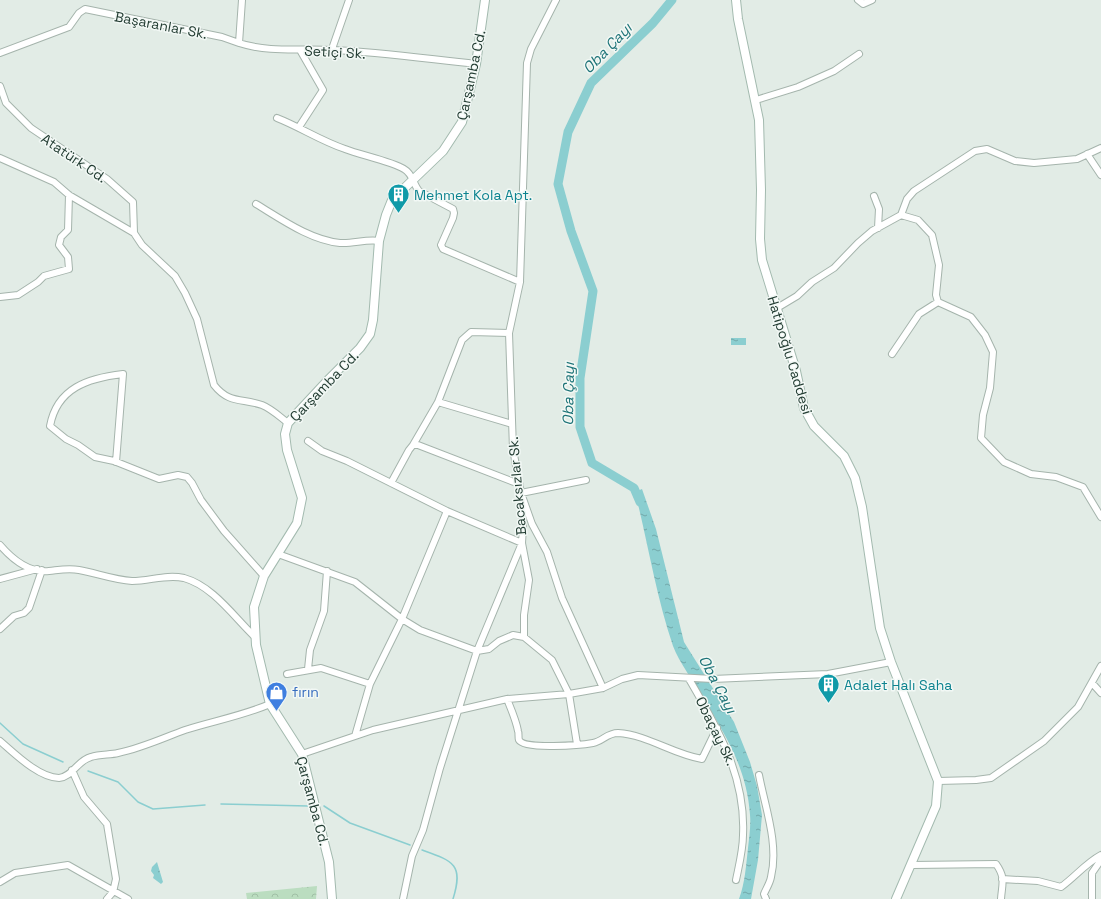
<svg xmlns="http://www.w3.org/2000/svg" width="1101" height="899" font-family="'Space Grotesk',sans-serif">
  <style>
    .forest { fill: url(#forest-crowns) }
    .water { fill: url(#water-ripples) }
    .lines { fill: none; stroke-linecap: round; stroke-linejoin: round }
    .stream { stroke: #8bced0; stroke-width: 1.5 }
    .river { stroke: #8bced0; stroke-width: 9 }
    .street-casing { stroke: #a5b4ac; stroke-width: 8 }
    .secondary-casing { stroke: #a3baaf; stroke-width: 10 }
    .street { stroke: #fff; stroke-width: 6 }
    .secondary { stroke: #fff; stroke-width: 8 }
    .labels { text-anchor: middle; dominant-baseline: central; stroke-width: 3; stroke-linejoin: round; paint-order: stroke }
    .street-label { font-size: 14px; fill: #223c32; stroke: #f2f8f5 }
    .culture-label { font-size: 14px; fill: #0d838f; stroke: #f2f8f5; text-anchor: start }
    .shop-label { font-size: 14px; fill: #366cbe; stroke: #f2f8f5; text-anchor: start }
    .water-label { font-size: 15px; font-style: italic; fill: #1d7377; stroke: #f2f8f5 }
  </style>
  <defs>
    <pattern id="forest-crowns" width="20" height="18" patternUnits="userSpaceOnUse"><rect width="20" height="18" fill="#bbddc0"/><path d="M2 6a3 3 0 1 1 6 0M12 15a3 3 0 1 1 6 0" fill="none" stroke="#a0bfa5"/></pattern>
    <pattern id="water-ripples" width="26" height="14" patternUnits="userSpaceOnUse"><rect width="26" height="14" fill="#8bced0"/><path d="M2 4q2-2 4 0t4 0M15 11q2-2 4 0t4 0" fill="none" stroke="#71a8a9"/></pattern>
  </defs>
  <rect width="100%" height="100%" fill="#e2ece6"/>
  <path class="forest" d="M317,886L316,899H247L246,893Z"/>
  <path class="water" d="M731,338H746V345H731Z
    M642,489L656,529L684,642L734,722L750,762L757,786L762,815L758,860L751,899H739C745,883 746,866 748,848C749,838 751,826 750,815C747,769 726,736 703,698C694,682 679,662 673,646C656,596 648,543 635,492Z
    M157,862L163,882L161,884L153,878L154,875L151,871L152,867Z"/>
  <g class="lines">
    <path class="stream" d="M0,723L23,744L63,762
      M88,771L118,782L138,802L153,809L205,805
      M221,804L308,806
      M324,806L350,823L410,845
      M422,850C453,861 464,864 453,899"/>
    <path class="river" d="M640,502L634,488L592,463L580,427V378L593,291L571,231L558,184L568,132L591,83L653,23L672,0"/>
    <defs>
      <path id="street" d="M242,0L239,43C270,53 301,48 333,50C380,52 428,59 476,64
        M858,0L863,4L872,0
        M332,49L349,0
        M0,53L69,27L79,13L85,9L222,37L239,43
        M0,86L6,103L31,128L107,179L133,202L134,233L142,245L175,276L185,293L197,319L214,385C229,404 242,398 262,405C272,409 280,417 288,423
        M756,100L798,87L834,71L859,54
        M277,118C300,127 321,141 345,149C360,155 391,161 404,169C413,174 413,184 419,191L453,209L454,213L453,218L441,245L443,249L520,282
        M299,127L323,90L300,50
        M1087,154L1101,175
        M0,158L54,182L69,195L134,233
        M874,196L879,209L878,228
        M256,204C281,219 310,240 340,243C353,244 366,239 379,241
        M901,215L918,220L932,235L939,265L936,295L938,302L971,317L985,335L993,352L990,388L983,415L981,438L1004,462L1031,474L1056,477L1083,487L1101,517
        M0,297L18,295L38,282L44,276L69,269L68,257L59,245L61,237L68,230L69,195
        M777,308L797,296L812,282L834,268L858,243L872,231L901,215L907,199L914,191L975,151L987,149L1015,161L1034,163L1077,159L1101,148
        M892,354L919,314L938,302
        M438,402L462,340L471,332L509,333
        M308,441L322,451L347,461L447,511L522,543L477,651L440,768L423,830L412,856L403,899
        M413,445L438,402L512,424
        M116,462L123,374C88,378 57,388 50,426L66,439L78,445L95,457L114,461L159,479L178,475L187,477L192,483L201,500L224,531L264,576
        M586,480L521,493L532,524L547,552L562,598L603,688
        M391,483L409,450L413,445H418L519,484
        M0,545C12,559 29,573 49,571C59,570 68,568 79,570C96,573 114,580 132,581C150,581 166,574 184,578C213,586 234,617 255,637
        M278,554L355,582L402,619L420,630L477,651L489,649L499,641L513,635L524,637L552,660L569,694L603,688L622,679L638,675L713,679L828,674L891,662
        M0,579L37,569
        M0,629L14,616L24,613L29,608L42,570
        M524,637V615L529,580L522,543L523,527L521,493L513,449L509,333L520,282L527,63L531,49L556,0
        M308,669L310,650L324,611L327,571
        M287,674L321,668L370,684
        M689,679C717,727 746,776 743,835C743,850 739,865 736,880
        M1092,683L1101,693
        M507,699C511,709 516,720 518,731C519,733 518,737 519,740C524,750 582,745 593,743C603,741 607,733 618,733C648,735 672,754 702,759L717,728
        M355,736L370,684L402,619L447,511
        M0,741C14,753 39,778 59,778C72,777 78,760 91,757C100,754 110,755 118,753C142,748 163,738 185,730C213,721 242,716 270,704
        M302,754L373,730L507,699L569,694L577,744
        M72,770L84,797L107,824L116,879L113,892L107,899
        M759,775C765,807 779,844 771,877C770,883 766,889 764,894L766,899
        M938,781L976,780L991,778L1044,741L1078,707L1101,666
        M912,865L996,864C1006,878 1002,884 1001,899
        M1002,879L1038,881L1061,887C1075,877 1086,863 1101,855
        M0,882L15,873L68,865L128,899
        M1092,899V873L1101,860"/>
      <path id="secondary" d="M736,0L738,19L759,120L761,190L760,239L762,260L796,371L804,408L814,426L844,456L855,478L862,507L880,628L891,662L938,781L936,806L896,899
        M332,899L329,862L302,754L270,704L256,645L254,607L264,576L297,523L302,498L287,450L285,434L288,423L329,379L360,348L370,334L373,320L379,241L386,215L392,200L443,151L462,122L476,64L485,0"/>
    </defs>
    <use href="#street" class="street-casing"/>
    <use href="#secondary" class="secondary-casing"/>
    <use href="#street" class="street"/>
    <use href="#secondary" class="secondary"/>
  </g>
  <defs>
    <symbol id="building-pin" viewBox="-11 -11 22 30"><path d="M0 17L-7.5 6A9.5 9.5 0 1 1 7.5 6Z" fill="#0f9aa8" stroke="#f2f8f5"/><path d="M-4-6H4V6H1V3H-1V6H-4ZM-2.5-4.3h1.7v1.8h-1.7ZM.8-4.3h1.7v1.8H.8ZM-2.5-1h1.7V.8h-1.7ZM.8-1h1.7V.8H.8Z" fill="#fff"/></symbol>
    <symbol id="shop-pin" viewBox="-11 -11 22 30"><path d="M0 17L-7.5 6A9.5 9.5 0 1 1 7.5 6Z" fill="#3f7fe0" stroke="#f2f8f5"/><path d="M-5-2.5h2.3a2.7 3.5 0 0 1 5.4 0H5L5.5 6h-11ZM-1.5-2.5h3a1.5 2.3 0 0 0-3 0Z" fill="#fff"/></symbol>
  </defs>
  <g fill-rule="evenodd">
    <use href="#building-pin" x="386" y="182" width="25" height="34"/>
    <use href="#building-pin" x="816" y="672" width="25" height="34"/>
    <use href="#shop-pin" x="264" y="680" width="25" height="34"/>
  </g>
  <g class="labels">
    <g class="street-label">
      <text transform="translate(161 25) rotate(11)">Başaranlar Sk.</text>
      <text transform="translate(335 52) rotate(3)">Setiçi Sk.</text>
      <text transform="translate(471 75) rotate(-78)">Çarşamba Cd.</text>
      <text transform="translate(74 158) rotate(34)">Atatürk Cd.</text>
      <text transform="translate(790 355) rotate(73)">Hatipoğlu Caddesi</text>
      <text transform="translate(324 386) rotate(-46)">Çarşamba Cd.</text>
      <text transform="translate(517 486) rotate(-95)">Bacaksızlar Sk.</text>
      <text transform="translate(716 731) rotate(64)">Obaçay Sk.</text>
      <text transform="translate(313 801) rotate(75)">Çarşamba Cd.</text>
    </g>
    <g class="culture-label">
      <text x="414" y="195">Mehmet Kola Apt.</text>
      <text x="844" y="685">Adalet Halı Saha</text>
    </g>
    <g class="shop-label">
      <text x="292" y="692">fırın</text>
    </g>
    <g class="water-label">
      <text transform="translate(607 48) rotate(-46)">Oba Çayı</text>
      <text transform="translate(568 394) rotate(-89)">Oba Çayı</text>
      <text transform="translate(718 684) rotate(62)">Oba Çayı</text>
    </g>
  </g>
</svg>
